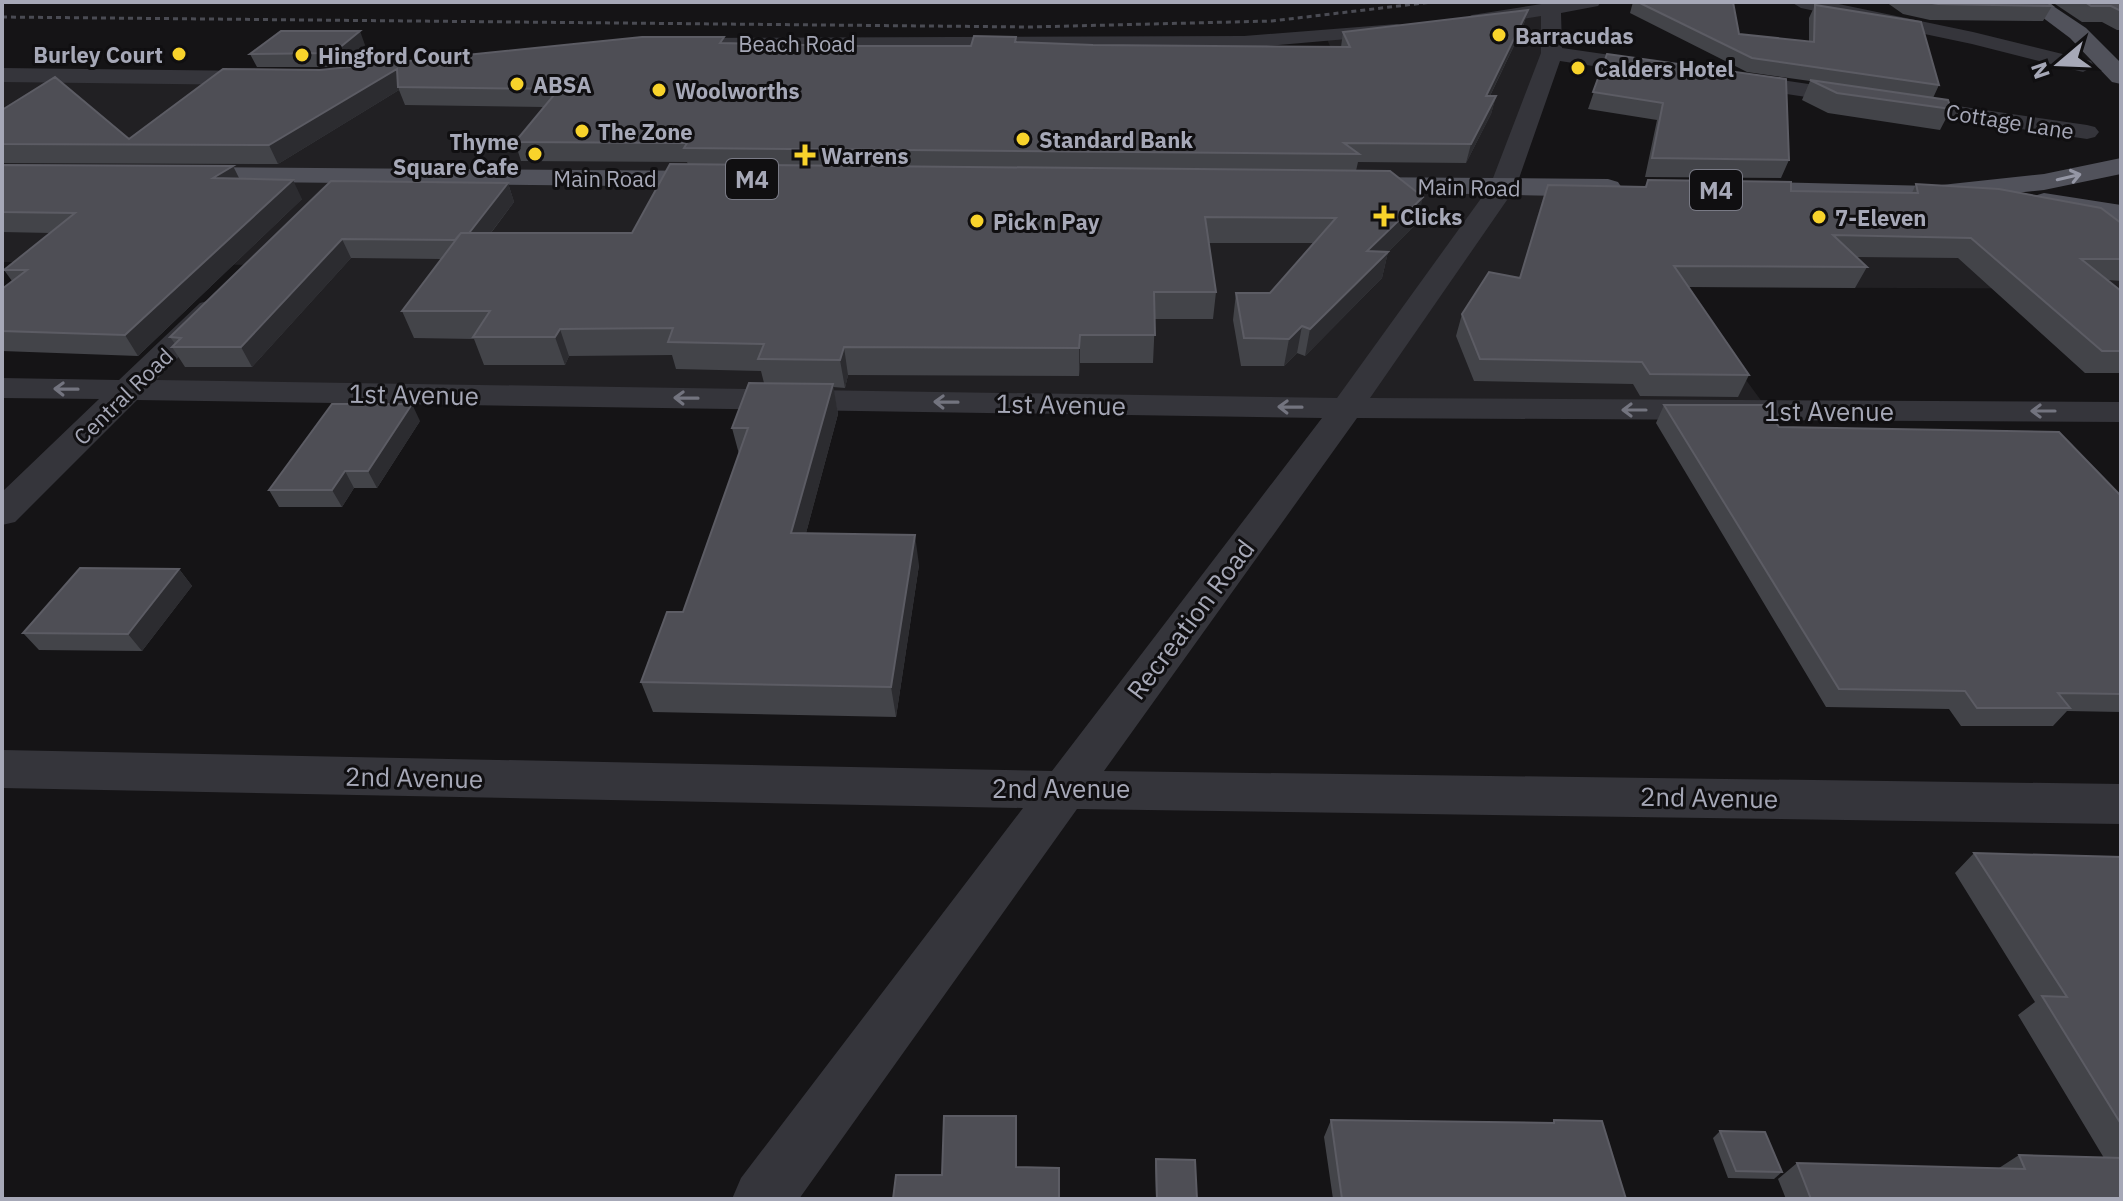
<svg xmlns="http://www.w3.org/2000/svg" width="2123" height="1201" font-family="'IBM Plex Sans',sans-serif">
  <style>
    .built { fill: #212023 }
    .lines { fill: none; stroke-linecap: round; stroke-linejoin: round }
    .minor { fill: #35353b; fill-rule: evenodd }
    .primary { fill: #51525b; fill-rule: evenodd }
    .rail { stroke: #4a4b53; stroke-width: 3; stroke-dasharray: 5 4; stroke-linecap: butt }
    .wall { fill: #434449 }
    .shaded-wall { fill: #2c2c30 }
    .building { fill: #4e4e55; stroke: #5c5c64; stroke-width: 2 }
    .oneway { stroke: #9597a5 }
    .oneway2 { stroke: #73747f }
    .poi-dot { fill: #f8d32b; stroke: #100f11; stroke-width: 3 }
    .labels { text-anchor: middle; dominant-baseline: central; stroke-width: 6; stroke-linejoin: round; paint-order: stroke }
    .far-poi-label { font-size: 22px; font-weight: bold; fill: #a6a8b7; stroke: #100f11; text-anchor: start }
    .far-street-label { font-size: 22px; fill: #a6a8b7; stroke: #100f11 }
    .shield { fill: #100f11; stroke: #797a85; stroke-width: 2 }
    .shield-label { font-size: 24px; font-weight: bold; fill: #a6a8b7 }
    .street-label { font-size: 26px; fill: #a6a8b7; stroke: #100f11 }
  </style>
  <rect width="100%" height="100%" fill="#151416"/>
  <path class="built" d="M1551,9L1552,53L1503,186L2121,245V289L1678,287L1768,410L129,389L256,265L2,262V75L1354,101L1326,37Z"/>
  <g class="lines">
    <path class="minor" d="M1554,2H1601L1598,6L1561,13L1562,48L1659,62L1670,69L1659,76L1560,61L1516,187L1370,398L2121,402V422L1357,418L1104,771L2121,784V824L1077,809L799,1199H732L741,1178L1023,808L2,788V750L1052,771L1322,418L137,400L15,522L2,525V492L99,399L2,398V378L119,380L200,303L211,300L222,303L226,309L156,380L1337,398L1490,186L1541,53V16L1472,27L1462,21L1472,15Z
      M1791,2H1829L1973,32L2091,61L2094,66L2083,72L1972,44L1801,8Z
      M1397,24L1404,26L1407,30L1404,34L1244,48L674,50L664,44L674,38L1244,36Z
      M2,68L263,71L274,78L263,85L2,82Z
      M1734,73L2087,125L2095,127L2099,132L2095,137L2087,139L1726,85L1723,80Z"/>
    <path class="primary" d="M2022,2H2047L2086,28L2121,63V84L2112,82L2070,38Z
      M2121,158V174L2044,190L1986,196L1982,201L1972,204L1733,199L1723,196L1719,190L1723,184L1733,181L1932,186L2044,174Z
      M177,167L720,171L730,173L734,179L730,185L720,187L167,181L163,175L167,169Z
      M1349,177L1608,179L1618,182L1622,188L1618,194L1608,197L1339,191L1335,185L1339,179Z
      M2044,193L2121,205V223L2034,208L2030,202L2034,196Z"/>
    <path class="rail" d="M2,17L1030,27L1272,21L1432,2"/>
  </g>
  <path class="wall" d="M1633,2H1733L1739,34L1809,42V18L1815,5L1939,85L1933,98L1951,109L1940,130L1828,113L1802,100L1810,81L1747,72L1630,13Z
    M1886,2H2047L2052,6L2043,21L1930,20L1903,14Z
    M2052,2H2121V30H2117L2102,22H2082Z
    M1528,10L1523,27L1490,96H1496L1491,114L1466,163L1358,162L1356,171L1417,223L1388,252L1382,278L1305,356L1297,353L1284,366H1241L1233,320L1236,293H1270L1313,243H1209L1216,292L1213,319H1155L1153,363H1080L1079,376L848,375L845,388L833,387L838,414L806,533L919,565L896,717L653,712L641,682L683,612L739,454L732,428L764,383L761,371L676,369L672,355L569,356L565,365H484L474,339L414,338L402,311L441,259L351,258L252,367H185L172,347L175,344L170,337L331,181L508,183L514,202L491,233H632L688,164L687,162L521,161L515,142L544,107L405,105L399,90L278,164L2,163V110L129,139L320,70L726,43L848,46H971L1016,37V42L1093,45L1341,47L1343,32Z
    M365,45L338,67H257L250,54Z
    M1607,54L1789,160L1781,178L1645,177L1657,120L1588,109Z
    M2,165L233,166L239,179L302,199L138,356L2,351V289L12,281L4,270L51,233L2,232Z
    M1648,180L1791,191L1912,193L1916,184L2121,223V281L2108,280L2121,291V373H2085L1958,258L1856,257L1867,267L1855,288L1688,287L1749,375L1738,397L1640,396L1633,384L1474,381L1456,336L1462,314L1520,278L1645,187Z
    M1664,405L2121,496V712L2067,711L2053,726H1961L1949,709L1826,707L1656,423Z
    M420,421L377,488H354L342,507H279L269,490Z
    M179,569L192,586L142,651L39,650L23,633Z
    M1974,853L2121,857V1199H1786L1778,1179L1797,1163L1999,1168L2019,1155L2104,1158L2018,1015L2035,1002L1955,873Z
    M1331,1120L1552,1123L1554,1120L1626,1199H1333L1324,1137Z
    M1720,1131L1782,1172L1774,1179L1728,1178L1713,1138Z
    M1156,1159L1197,1199H1156L1155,1165Z"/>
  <path class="shaded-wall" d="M1528,10L1523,27L1481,114L1486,96Z
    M360,31L365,45L338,67L333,53Z
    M397,69L399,90L278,164L269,145Z
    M1496,96L1491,114L1466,163L1471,144Z
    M233,166L243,186L213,178Z
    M293,180L302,199L138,356L125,335Z
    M508,183L514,202L471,259L463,240Z
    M1423,197L1417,223L1388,252L1382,278L1305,356L1310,329L1367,251Z
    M342,239L351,258L252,367L241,347Z
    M1302,326L1297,353L1284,366L1289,339Z
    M560,329L569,356L565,365L555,337Z
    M1080,335V363L1079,376V348Z
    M844,347L848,375L845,388L840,360Z
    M833,384L838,414L798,563L791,533Z
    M412,404L420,421L377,488L368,471Z
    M345,471L354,488L342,507L332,490Z
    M915,535L919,565L896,717L891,687Z
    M179,569L192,586L142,651L128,634Z
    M1016,1116L1017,1132V1183L1016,1167Z"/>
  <path class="building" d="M1638,2H1733L1739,34L1814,42L1815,5L1921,22L1939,85L1752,58Z
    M1926,2H2047L2052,6L1938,4Z
    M2085,2H2121V11L2111,6H2091Z
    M1528,10L1486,96H1496L1471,144L1344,143L1359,154L684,148L687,143L515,142L559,89L398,87L397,69L269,145L2,144V110L55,77L129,139L223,69L320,70L642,37H724L720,43L848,46H971L974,36L1016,37L1015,42L1093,45L1350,47L1343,32Z
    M281,31H360L333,53L250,54Z
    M1607,54L1786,79L1789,160L1652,158L1663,103L1593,92Z
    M1810,80L1948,100L1951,109L1837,93Z
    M670,164L1390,171L1423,197L1367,251L1388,252L1310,329L1302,326L1289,339L1244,338L1236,293H1270L1336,218L1205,217L1216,292H1154L1155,335H1080L1079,348L844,347L840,360L758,359L764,344L668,342L673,328L560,329L555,337H473L490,311H402L461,233H632Z
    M2,165L233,166L213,178L293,180L125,335L2,331V289L27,270H4L75,213L2,212Z
    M1648,180L1791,182V191L1918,193L1916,184L1999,189L2101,208L2121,223V259H2081L2121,291V351H2102L1971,238L1833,235L1867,267L1674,266L1749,375L1650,374L1642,362L1480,359L1462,314L1489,272L1520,278L1548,185L1646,187Z
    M331,181L508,183L469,233H461L455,240L342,239L241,347H172L181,338L170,337Z
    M749,383L833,384L791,533L915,535L891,687L641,682L667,612H683L748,428H732Z
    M332,404H412L368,471H345L332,490H269Z
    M1664,405H1764L1779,427L2059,432L2121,496V694L2058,693L2070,708H1977L1965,691L1839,689Z
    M80,568L179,569L128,634L23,633Z
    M1974,853L2121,857V1124L2042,996L2067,997Z
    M944,1116H1016V1167L1059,1168V1199H893L896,1175H942Z
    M1331,1120L1554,1123V1120L1602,1121L1626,1199H1342Z
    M1720,1131L1765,1132L1782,1172L1736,1171Z
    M2019,1155L2121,1158V1199H1811L1797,1163L2025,1169Z
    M1156,1159L1195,1160L1197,1199H1157Z"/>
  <defs><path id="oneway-shaft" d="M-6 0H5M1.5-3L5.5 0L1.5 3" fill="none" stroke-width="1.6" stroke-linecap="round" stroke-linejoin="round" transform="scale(2)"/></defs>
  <use class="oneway" href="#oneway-shaft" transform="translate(2069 177) rotate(-13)"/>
  <g class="oneway2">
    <use href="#oneway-shaft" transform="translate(66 389) rotate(-179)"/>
    <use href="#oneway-shaft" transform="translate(686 398) rotate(-179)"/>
    <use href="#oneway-shaft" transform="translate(946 402) rotate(-179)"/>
    <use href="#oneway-shaft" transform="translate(1290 407) rotate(-179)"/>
    <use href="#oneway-shaft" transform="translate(1634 410) rotate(-180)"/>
    <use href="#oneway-shaft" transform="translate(2043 411) rotate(-180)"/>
  </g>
  <g class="poi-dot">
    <circle cx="1499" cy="35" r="8"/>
    <circle cx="179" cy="54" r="8"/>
    <circle cx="302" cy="55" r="8"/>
    <circle cx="1578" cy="68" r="8"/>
    <circle cx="517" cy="84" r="8"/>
    <circle cx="659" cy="90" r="8"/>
    <circle cx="582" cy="131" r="8"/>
    <circle cx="1023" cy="139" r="8"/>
    <circle cx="535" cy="154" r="8"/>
    <path d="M801 143h8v8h8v8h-8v8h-8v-8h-8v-8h8z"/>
    <path d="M1380 204h8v8h8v8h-8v8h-8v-8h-8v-8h8z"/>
    <circle cx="1819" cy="217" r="8"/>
    <circle cx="977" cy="221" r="8"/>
  </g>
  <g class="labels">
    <g class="far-poi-label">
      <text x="1515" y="35">Barracudas</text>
      <text x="163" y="54" text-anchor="end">Burley Court</text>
      <text x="318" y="55">Hingford Court</text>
      <text x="1594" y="68">Calders Hotel</text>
      <text x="533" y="84">ABSA</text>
      <text x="675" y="90">Woolworths</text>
      <text x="598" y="131">The Zone</text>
      <text x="1039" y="139">Standard Bank</text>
      <text x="519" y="141" text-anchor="end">Thyme<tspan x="519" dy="25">Square Cafe</tspan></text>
      <text x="821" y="155">Warrens</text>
      <text x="1400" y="216">Clicks</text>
      <text x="1835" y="217">7-Eleven</text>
      <text x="993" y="221">Pick n Pay</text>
    </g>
    <g class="far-street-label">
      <text x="797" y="43">Beach Road</text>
      <text transform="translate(2010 121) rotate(9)">Cottage Lane</text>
      <text x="605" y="178">Main Road</text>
      <text transform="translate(1469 187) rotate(1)">Main Road</text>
      <text transform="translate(123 396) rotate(-44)">Central Road</text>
    </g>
    <g class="shield">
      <rect x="726" y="159" width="52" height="40" rx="6"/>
      <rect x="1690" y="170" width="52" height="40" rx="6"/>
    </g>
    <g class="shield-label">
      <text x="752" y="179">M4</text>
      <text x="1716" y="190">M4</text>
    </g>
    <g class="street-label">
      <text transform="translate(414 394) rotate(1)">1st Avenue</text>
      <text transform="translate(1061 404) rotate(1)">1st Avenue</text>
      <text x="1829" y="411">1st Avenue</text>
      <text transform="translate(1190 619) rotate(-53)">Recreation Road</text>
      <text transform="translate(414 777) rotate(1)">2nd Avenue</text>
      <text x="1061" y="788">2nd Avenue</text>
      <text transform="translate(1709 797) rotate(1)">2nd Avenue</text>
    </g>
  </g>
  <rect width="2123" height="1201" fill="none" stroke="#a6a8b7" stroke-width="8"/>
  <g transform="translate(2059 64) rotate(251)" stroke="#100f11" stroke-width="6" paint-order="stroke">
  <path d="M0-6L14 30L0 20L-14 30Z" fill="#a6a8b7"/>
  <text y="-12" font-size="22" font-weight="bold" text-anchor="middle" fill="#a6a8b7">N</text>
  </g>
</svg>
